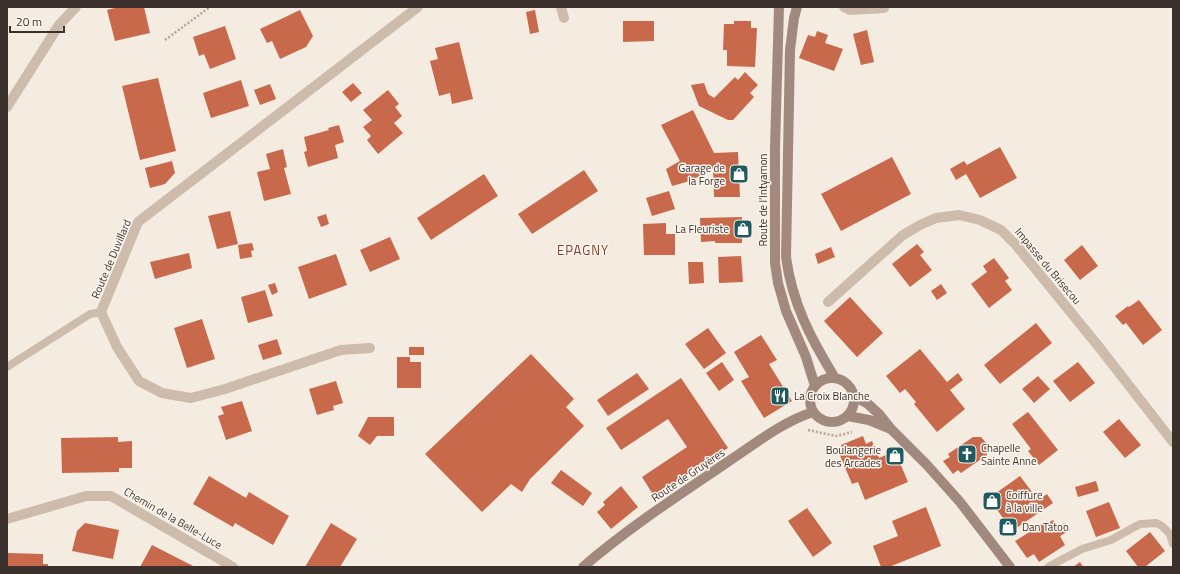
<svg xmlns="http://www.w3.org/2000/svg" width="1180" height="574" font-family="'Titillium Web',sans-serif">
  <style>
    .building { fill: #c8694b }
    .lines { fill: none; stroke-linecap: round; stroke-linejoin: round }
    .path { stroke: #b9a596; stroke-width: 2.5; stroke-dasharray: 2 2; stroke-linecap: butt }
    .lane { stroke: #cdbbac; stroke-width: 8 }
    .street { stroke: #cdbbac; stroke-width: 10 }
    .secondary { stroke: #a18a7d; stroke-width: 10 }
    .labels { text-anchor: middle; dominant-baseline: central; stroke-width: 3; stroke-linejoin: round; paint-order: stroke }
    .poi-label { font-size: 11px; fill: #3b302b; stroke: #fbf5ee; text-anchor: start }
    .street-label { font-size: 11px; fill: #3b302b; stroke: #fbf5ee }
    .quarter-label { font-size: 13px; letter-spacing: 1px; fill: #8c3b22; stroke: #fbf5ee }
  </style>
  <rect width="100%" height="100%" fill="#f4ebe1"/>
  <path class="building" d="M119,7H144L150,33L115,41L107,10Z
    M300,10L313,36L306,47L280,59L272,41L267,43L260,29Z
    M535,10L539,32L530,34L526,12Z
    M623,21H654V41L623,42Z
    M734,21H751V28H757L755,67L727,66V50H723L724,24H734Z
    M225,26L236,59L210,69L204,54L199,56L193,37Z
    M867,30L874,62L861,65L853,34Z
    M817,31L828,35L825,43L843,49L834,71L799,58L808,35L815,37Z
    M459,42L473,99L452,104L450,93L439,96L430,61L438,59L435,48Z
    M745,72L758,85L750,93L754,97L733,120H728L699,106L691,85L704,83L708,94L714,98L735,77L738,80Z
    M158,78L176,151L140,160L122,86Z
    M241,80L249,106L211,118L203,93Z
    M353,83L362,93L351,102L342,92Z
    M270,84L276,99L260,105L254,90Z
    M388,90L399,104L395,107L402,116L394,123L403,133L378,154L367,140L371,136L363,127L372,120L363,110Z
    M693,110L714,153L738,152L740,197H714L713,169L690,181L672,186L666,169L680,161L661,125Z
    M339,125L344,142L335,145L338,158L308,167L304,152L307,151L304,137L329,130L328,128Z
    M1000,147L1017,178L980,198L966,174L956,180L950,169L964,161L967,165Z
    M283,149L287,167L284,168L291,194L264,201L257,172L270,169L266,154Z
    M892,157L911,194L841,231L821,194Z
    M172,161L175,173L165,184L150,188L145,168Z
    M584,170L598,191L532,234L518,214Z
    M484,174L498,196L431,240L417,218Z
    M669,191L675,209L652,216L646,198Z
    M230,211L238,244L217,249L208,216Z
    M326,214L329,224L321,227L317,217Z
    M742,217V243H715V241L701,242L700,218Z
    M666,223V234H675V255H644L643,224Z
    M390,237L400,259L370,272L360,250Z
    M252,243L254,250L251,251L252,257L240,259L238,245Z
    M917,244L924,252L920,255L932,270L910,287L892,264Z
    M1082,245L1098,266L1080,280L1064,260Z
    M831,247L835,257L818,264L815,254Z
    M189,253L192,268L155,279L150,262Z
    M336,254L347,285L309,299L298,267Z
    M741,256L743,282L719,283L718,257Z
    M994,258L1009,278L1005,281L1012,290L989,308L971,284L987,272L983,266Z
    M688,262H703L704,283L689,284Z
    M275,283L278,292L272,295L268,285Z
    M941,284L947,293L937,300L931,291Z
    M265,290L273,316L248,323L241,297Z
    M850,297L883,333L857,357L824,321Z
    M1139,300L1162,330L1143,345L1126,323L1123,325L1115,316L1128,306L1129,307Z
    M202,319L215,359L187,368L174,328Z
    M1036,323L1052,343L1000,384L984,365Z
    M708,328L726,353L704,369L685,344Z
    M761,335L777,360L769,364L792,401L764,418L741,381L749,377L734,352Z
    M277,339L282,354L263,360L258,345Z
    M409,347H424V355H409Z
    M920,349L947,382L958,373L963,380L950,390L965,409L937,432L914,404L916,402L905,389L900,393L886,376Z
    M531,354L574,399L566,407L584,426L530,479L522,492L511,484L482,512L425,454Z
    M397,357H410V362H421V388H397Z
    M722,362L734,380L719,391L706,373Z
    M1078,362L1095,383L1070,402L1053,381Z
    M637,373L649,389L608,416L597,400Z
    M1038,376L1050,389L1034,403L1022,389Z
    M681,378L728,448L654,496L642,477L687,447L668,419L621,450L606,428Z
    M336,381L343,403L333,406L334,410L317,415L309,389Z
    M242,401L252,431L226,440L218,416L224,414L221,407Z
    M1028,412L1058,450L1039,465L1028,451L1031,449L1012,424Z
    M368,417H394V436H377L370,445L358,436Z
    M1119,419L1141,445L1125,458L1103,432Z
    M863,436L866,444L872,441L879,458L895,451L908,482L865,500L858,482L852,484L839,453L843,451L841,445Z
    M118,437V442L132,441V468H119V472L62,473L61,438Z
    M973,437H981L988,445L987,455L961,473L958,470L953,474L943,461L950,457L948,454Z
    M561,470L592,493L583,506L551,483Z
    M209,476L246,498L249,492L289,516L273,545L235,523L233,527L193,504Z
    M1020,476L1038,500L1047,494L1053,503L1012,531L989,498Z
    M1096,481L1099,491L1078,497L1075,487Z
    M621,486L638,507L611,529L597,512L605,505L603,502Z
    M1109,502L1120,528L1096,537L1086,511Z
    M926,507L941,546L889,567H881L873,546L898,536L892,521Z
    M807,508L832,543L813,557L788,521Z
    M1053,520L1058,527L1065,523L1070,530L1060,536L1065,545L1039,562L1034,554L1027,558L1015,541L1047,521L1048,523Z
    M85,523L119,530L113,559L72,551L77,531Z
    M331,523L357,539L340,567H305Z
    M1150,532L1165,551L1145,567H1138L1126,551Z
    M152,545L195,567H140Z
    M7,553L43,554V564H48V567H7Z
    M1080,562L1083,567H1073Z"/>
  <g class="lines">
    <path class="path" d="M165,40L210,7
      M808,430L836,436L852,432"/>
    <path class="lane" d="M7,367L90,314L101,312
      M1048,567L1082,549L1111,540L1140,524L1156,523L1162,526L1170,534L1173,544"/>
    <path class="street" d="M561,7L564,18
      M844,7L850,10L884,8
      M7,107L59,25L76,7
      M828,302L903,235L920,225L936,218L959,215L980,220L1001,230L1016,245L1099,347L1173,442
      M370,348L341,350L225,389L191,398L162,393L139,381L117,347L101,312L138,222L418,7
      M7,519L86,496H111L233,567"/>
    <path class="secondary" d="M779,7L775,147V263L778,283L786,311L806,357L815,386
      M797,7L794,18L790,50L786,257C792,303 811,339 835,378
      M810 400a22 22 0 1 1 44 0a22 22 0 1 1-44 0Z
      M854,396L868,404L880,415L891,429L927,465L960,502L1010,567
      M848,416L869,420L891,429
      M583,567C628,528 679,495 729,461C755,444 782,422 813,412"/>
  </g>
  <defs>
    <symbol id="shop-square" viewBox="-11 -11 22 22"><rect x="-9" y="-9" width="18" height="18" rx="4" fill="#1f5a5e" stroke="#fbf5ee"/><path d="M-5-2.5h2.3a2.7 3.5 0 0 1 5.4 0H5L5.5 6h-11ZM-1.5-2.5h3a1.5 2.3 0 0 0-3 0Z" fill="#fff"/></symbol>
    <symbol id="restaurant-square" viewBox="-11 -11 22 22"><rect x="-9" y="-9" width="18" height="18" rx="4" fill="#1f5a5e" stroke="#fbf5ee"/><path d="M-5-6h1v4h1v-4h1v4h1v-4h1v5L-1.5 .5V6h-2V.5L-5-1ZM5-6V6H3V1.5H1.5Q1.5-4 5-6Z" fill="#fff"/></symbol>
    <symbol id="church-square" viewBox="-11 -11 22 22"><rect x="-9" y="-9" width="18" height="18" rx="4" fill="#1f5a5e" stroke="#fbf5ee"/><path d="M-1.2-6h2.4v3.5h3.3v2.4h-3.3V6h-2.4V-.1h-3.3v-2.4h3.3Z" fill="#fff"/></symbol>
  </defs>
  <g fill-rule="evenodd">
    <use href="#shop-square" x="728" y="163" width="22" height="22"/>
    <use href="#shop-square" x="732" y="218" width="22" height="22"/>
    <use href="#restaurant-square" x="769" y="385" width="22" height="22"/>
    <use href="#church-square" x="956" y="443" width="22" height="22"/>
    <use href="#shop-square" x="884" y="445" width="22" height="22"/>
    <use href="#shop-square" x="981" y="490" width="22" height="22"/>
    <use href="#shop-square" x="997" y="516" width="22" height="22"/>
  </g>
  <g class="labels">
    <g class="poi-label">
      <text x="725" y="168" text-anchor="end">Garage de<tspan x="725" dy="13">la Forge</tspan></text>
      <text x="729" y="229" text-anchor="end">La Fleuriste</text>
      <text x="794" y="396">La Croix Blanche</text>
      <text x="981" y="448">Chapelle<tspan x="981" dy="13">Sainte Anne</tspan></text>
      <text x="881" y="450" text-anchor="end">Boulangerie<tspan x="881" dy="13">des Arcades</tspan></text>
      <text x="1006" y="495">Coiffure<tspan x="1006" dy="13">à la ville</tspan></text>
      <text x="1022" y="527">Dan Tatoo</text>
    </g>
    <g class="street-label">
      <text transform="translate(763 200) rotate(-90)">Route de l'Intyamon</text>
      <text transform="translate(111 259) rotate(-67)">Route de Duvillard</text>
      <text transform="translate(1048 266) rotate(50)">Impasse du Brisecou</text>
      <text transform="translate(688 475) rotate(-34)">Route de Gruyères</text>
      <text transform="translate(173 518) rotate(30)">Chemin de la Belle-Luce</text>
    </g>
    <g class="quarter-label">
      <text x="583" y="250">EPAGNY</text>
    </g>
  </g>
  <rect width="1180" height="574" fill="none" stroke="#3b302b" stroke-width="16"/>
  <path d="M10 26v6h54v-6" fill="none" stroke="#3b302b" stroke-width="2"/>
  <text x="16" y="26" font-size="12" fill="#3b302b" stroke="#fbf5ee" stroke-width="3" paint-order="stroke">20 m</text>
</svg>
